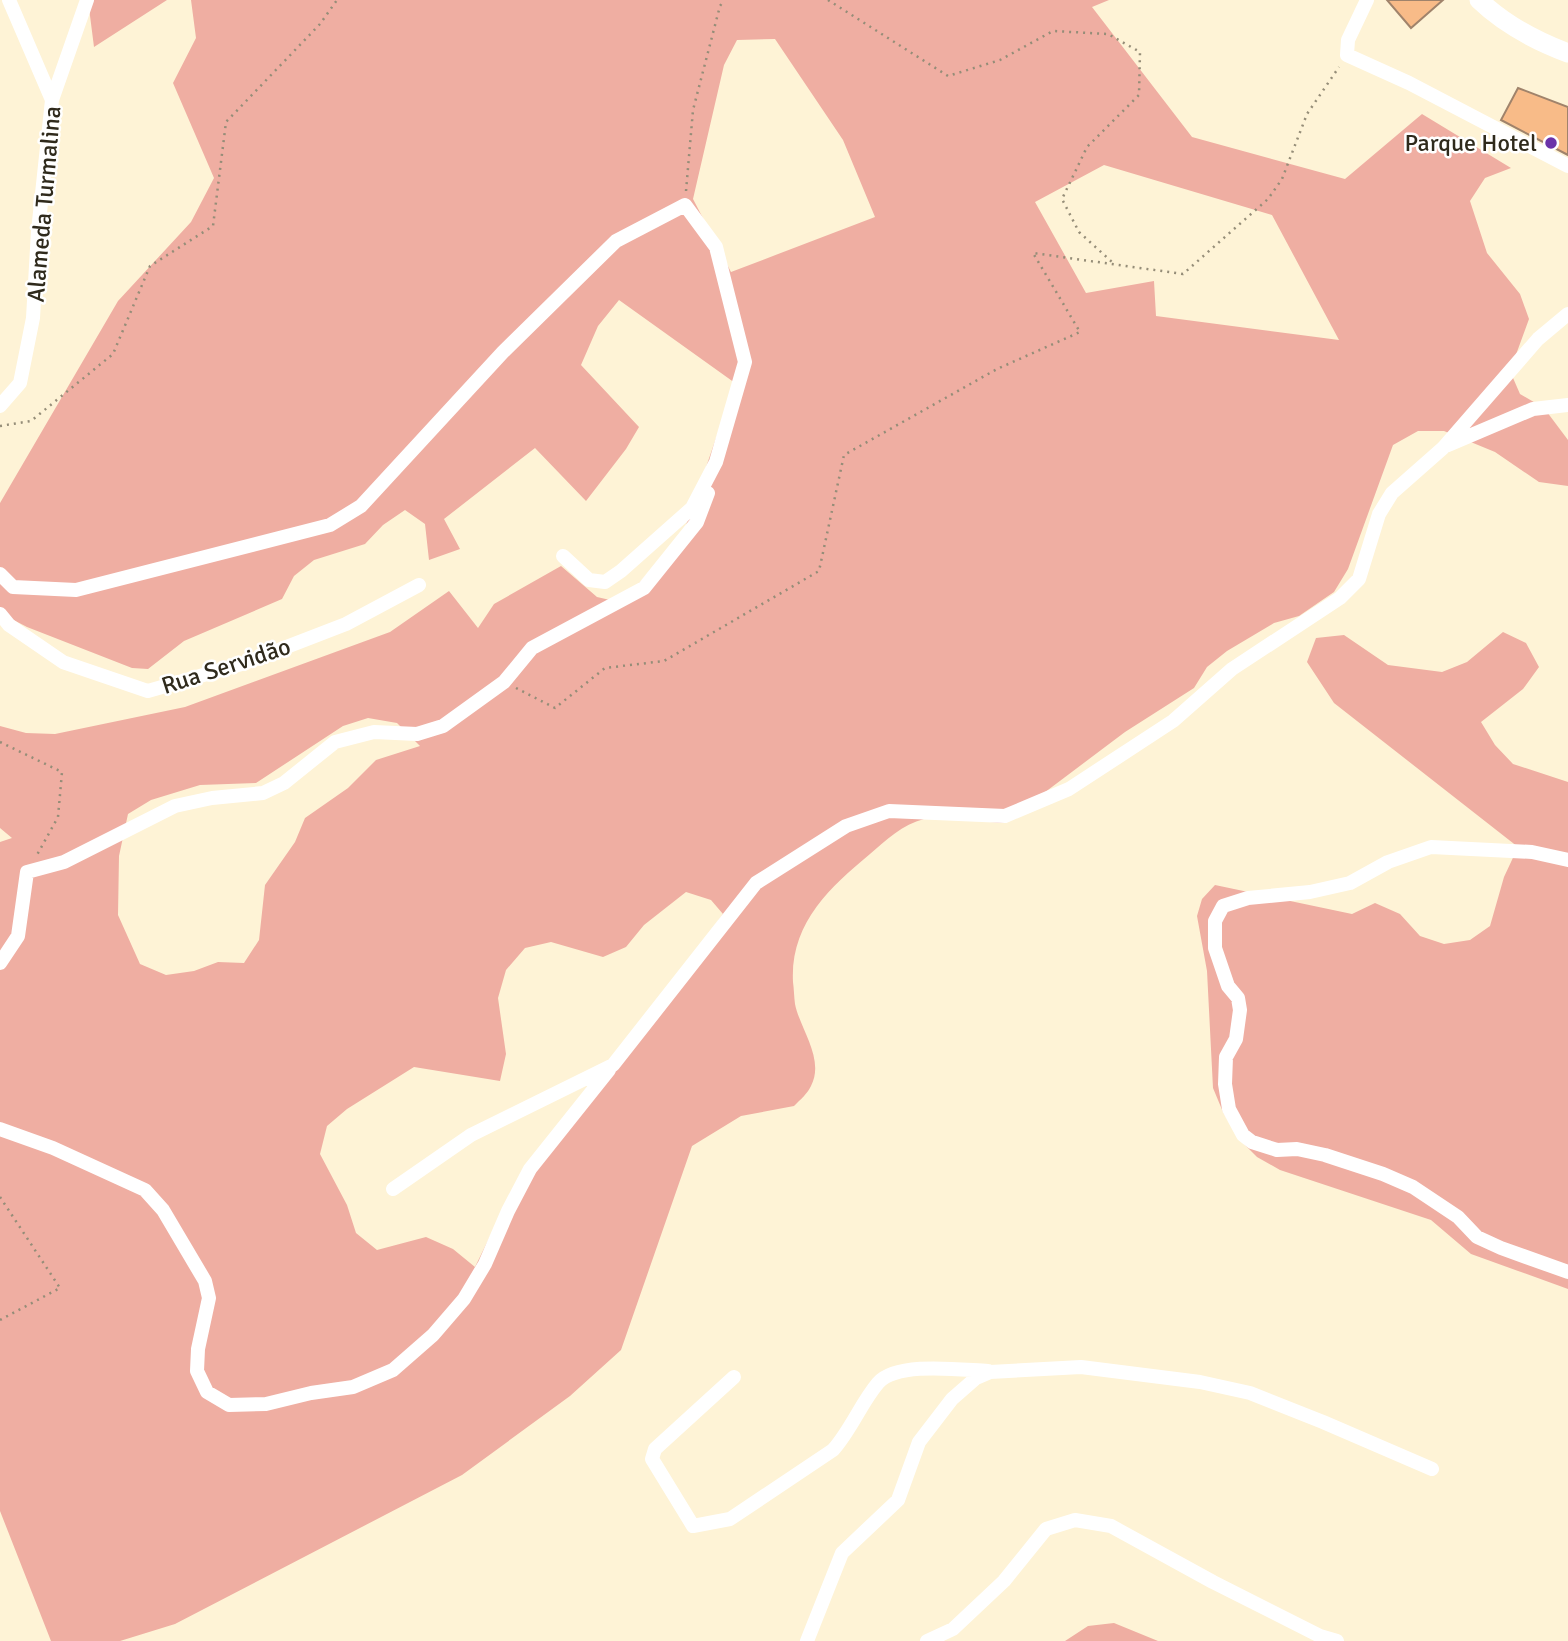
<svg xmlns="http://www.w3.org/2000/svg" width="1568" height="1641" font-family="Signika,sans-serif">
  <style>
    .green { fill: #efaea2; fill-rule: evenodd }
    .building { fill: #f8bb88; stroke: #a0836b; stroke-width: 2 }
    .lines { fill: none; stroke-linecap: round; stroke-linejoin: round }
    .path { stroke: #958d78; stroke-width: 2.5; stroke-dasharray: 2 5; stroke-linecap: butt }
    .street { stroke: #fff; stroke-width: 14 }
    .secondary { stroke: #fff; stroke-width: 19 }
    .poi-dot { fill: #6b33a9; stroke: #fff; stroke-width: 2.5 }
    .labels { text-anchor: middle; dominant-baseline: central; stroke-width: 5; stroke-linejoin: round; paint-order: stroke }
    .poi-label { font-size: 24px; fill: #2f2a1c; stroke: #fff; text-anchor: end }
    .street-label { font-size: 24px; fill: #2f2a1c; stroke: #fff }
  </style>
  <rect width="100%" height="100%" fill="#fef3d6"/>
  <path class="green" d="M88,0H167L94,47Z
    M191,0H1109L1092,7L1192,137L1345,179L1422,114L1511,168L1485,178L1470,201L1487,253L1520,294L1529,319L1510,371L1520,394L1544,408L1568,440V486L1539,482L1495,452L1444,431H1418L1393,445L1348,569L1334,592L1299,616L1274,623L1227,651L1207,667L1194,688L1125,732L1004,823C986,822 938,816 924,819C903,824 885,841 870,854C829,888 790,924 793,982C794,989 794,997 795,1004C800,1029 825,1059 811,1086C808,1093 800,1100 794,1106L741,1116L692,1146L621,1350L570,1396L462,1475L175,1624L120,1641H51L0,1511V842L12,838L0,828V726L26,733L55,734L185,707L390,632L449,591L478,628L494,604L561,566L597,597L610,600L635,588L684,531L735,383L619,300L598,326L581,365L639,427L626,449L586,501L535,448L444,519L460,549L429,560L425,524L405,510L383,525L365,544L314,560L294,576L282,599L184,641L148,669L132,668L27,627L0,613V503L118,301L191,222L214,178L173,83L196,38ZM775,39L843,140L875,217L731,272L693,199L724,65L737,40ZM1104,165L1272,215L1339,340L1156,316L1154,281L1086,293L1035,202ZM368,718L397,723L420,746L376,760L348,788L305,818L295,842L265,885L259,940L244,963L218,962L194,971L166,975L140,964L118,915L119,856L128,814L151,800L200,785L256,783L343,726ZM686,892L711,900L723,914L495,1226L475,1267L453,1249L426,1237L377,1250L356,1233L347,1205L320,1154L327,1126L347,1109L414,1067L500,1081L506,1054L498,998L506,970L525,948L551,942L603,957L626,947L644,925Z
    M1503,632L1526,643L1539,667L1523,689L1481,722L1495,745L1513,764L1568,782V1289L1471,1254L1431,1220L1280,1170L1257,1157L1239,1139L1223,1112L1213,1088L1207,971L1197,916L1202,899L1215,885L1352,914L1375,903L1400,914L1420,936L1444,944L1470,940L1490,926L1504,877L1518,847L1334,703L1307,662L1316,638L1344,635L1388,665L1442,672L1467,662Z
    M1114,1623L1158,1641H1065L1088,1626Z"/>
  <path class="building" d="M1387,0H1443L1411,28Z
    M1518,88L1568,107V155L1501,120Z"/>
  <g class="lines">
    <path class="path" d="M828,0L948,76L1000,60L1053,31L1108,34L1140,52L1139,95L1087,147L1062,199L1079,232L1112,262
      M686,191L693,110L720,6L724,0
      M0,426L31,421L113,354L150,266L213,226L226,122L320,24L337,0
      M516,688L555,708L605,668L664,661L819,571L844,455L997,369L1080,332L1033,253L1183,274L1268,199L1282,179L1307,114L1339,67
      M0,742L62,772L58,817L37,855
      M0,1197L60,1288L0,1320"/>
    <path class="street" d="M9,0L52,100
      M1367,0L1348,40L1347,55L1409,83L1568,166
      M0,406L20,383L33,318L38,231L52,100L87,0
      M1448,445L1533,409L1568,405
      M0,574L13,587L76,590L330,525L361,506L503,352L616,241L685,205L716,247L745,362L716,462L692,508L621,571L605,582L589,580L563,556
      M0,614L9,625L63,662L148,691L245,663L346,624L419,585
      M1568,860L1532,852L1431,847L1388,862L1350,883L1310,892L1248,898L1223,906L1215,921V948L1228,986L1238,998L1240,1010L1236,1039L1226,1057L1225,1084L1229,1109L1243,1135L1252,1142L1277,1150L1297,1149L1325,1155L1383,1174L1413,1187L1458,1217L1477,1237L1501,1248L1568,1272
      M0,963L18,936L27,872L64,862L175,806L212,798L263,793L284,783L335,742L374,732L417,734L443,726L504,682L532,648L644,588L697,522L708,493
      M0,1129L53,1148L145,1190L163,1210L205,1281L209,1298L198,1349L197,1371L207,1392L229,1405L266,1404L311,1393L353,1387L393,1370L433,1335L464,1299L485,1264L508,1211L530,1169L609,1070
      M393,1189L471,1135L613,1065L756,883L846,826L889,811L1005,816L1069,789L1173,721L1232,669L1340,598L1359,579L1379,514L1392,493L1443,448L1538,339L1568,314
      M734,1377L655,1449L652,1459L693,1526L730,1519L833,1450C851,1430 861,1403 878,1383C897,1361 962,1370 988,1371
      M807,1641L842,1553L898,1500L919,1442L952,1399L976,1378L990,1372L1081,1367L1200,1382L1250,1393L1323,1422L1432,1469
      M927,1641L953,1629L1004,1581L1046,1529L1075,1520L1111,1526L1213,1582L1320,1636L1337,1641"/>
    <path class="secondary" d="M1479,0C1504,24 1536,41 1568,53"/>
  </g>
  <circle class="poi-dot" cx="1551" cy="143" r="7"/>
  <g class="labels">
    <g class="poi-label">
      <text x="1537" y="143">Parque Hotel</text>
    </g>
    <g class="street-label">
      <text transform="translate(44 204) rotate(-85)">Alameda Turmalina</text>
      <text transform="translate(226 666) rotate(-18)">Rua Servidão</text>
    </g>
  </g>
</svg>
